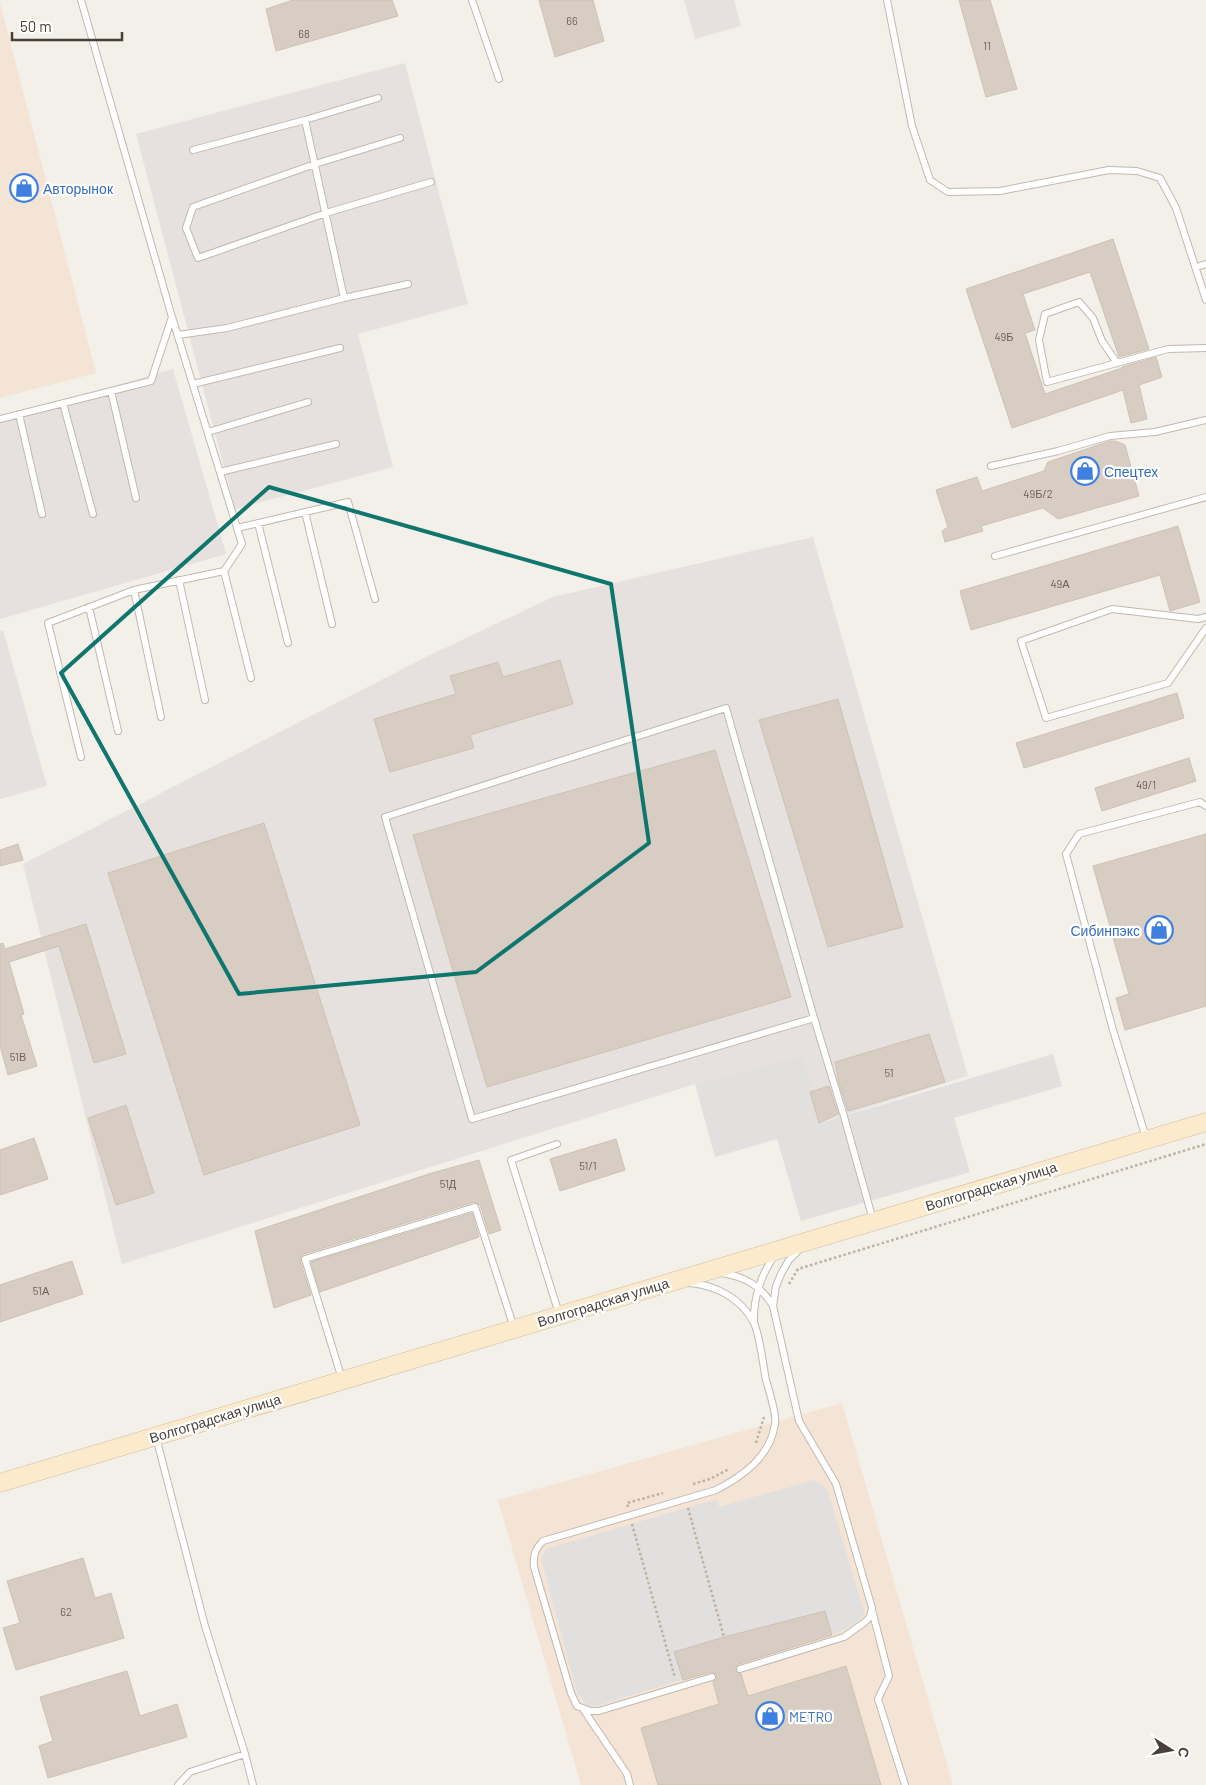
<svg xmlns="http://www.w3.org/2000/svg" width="1206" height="1785" font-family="Barlow,sans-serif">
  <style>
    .commercial { fill: #f4e4d6 }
    .industrial { fill: #e6e1de }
    .parking { fill: #e2e0de }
    .building { fill: #d7cdc2; stroke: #cfc1b3 }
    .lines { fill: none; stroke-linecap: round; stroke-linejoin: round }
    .lane-casing { stroke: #c1b9af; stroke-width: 8 }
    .secondary-casing { stroke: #d0bd9c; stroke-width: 19 }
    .path { stroke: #bfb09f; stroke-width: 2.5; stroke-dasharray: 2.5 2.5; stroke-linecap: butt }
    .lane { stroke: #fff; stroke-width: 6 }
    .secondary { stroke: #fbebcc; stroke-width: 18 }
    .marked { fill: none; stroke: #0f766e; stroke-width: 4; stroke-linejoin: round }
    .labels { text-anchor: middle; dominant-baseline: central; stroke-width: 4.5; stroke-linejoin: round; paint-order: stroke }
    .number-label { font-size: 11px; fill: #6b625a }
    .shop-label { font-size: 14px; fill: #366cbe; stroke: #fff; text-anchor: start }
    .street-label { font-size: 14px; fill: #473f38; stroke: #fff }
  </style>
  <rect width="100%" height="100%" fill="#f3efe9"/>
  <path class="commercial" d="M0,3L96,373L0,398Z
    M842,1403L953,1785H581L498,1500Z"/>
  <path class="industrial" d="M684,0H734L741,26L695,39Z
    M405,63L468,304L358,334L393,467L235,509L136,134Z
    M173,369L226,554L0,619V419Z
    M813,537L968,1076L819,1123L801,1055L695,1084L122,1264L23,864L428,656L553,597Z
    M3,630L47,786L0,799V631Z"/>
  <path class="parking" d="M1053,1054L1062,1086L954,1118L970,1172L801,1221L777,1139L715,1157L695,1084L802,1055L820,1123Z
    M814,1480L827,1489L865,1615L843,1631L596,1706H588L577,1693L541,1559L544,1552L549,1548L717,1499L719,1507Z"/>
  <path class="building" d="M293,0H392L398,16L276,51L266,9Z
    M539,0H593L604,41L555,57Z
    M959,0H990L1017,89L986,97Z
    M1113,239L1149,349L1119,357L1090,272L1023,294L1035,330L1025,333L1045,394L1122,368V367L1156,357L1162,377L1139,385L1147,419L1131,423L1123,390L1012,428L966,289Z
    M1110,441H1115L1125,445L1139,496L1058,519L1043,508L981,526L983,531L945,542L942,531L948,527L936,490L977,477L982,491L1044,471L1048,462Z
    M1178,526L1200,602L1170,611L1160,575L971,630L960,591Z
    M560,660L573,704L470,735L474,748L390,772L374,719L456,694L450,676L498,662L503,677Z
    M1177,693L1184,718L1024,768L1016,743Z
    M838,699L903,927L828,947L759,720Z
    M715,750L791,997L487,1087L413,835Z
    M1189,758L1196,781L1102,811L1095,788Z
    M264,823L360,1125L204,1175L108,873Z
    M1206,834V1006L1125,1030L1116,998L1129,994L1093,866Z
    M18,844L23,860L0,866V850Z
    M86,924L126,1054L94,1063L59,946L9,962L24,1014L21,1015L37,1066L8,1075L0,1046V944L3,943L5,949Z
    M929,1034L945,1082L848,1111L839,1083L835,1062Z
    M829,1086L838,1114L819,1123L810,1092Z
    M126,1105L154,1193L116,1205L88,1118Z
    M34,1138L48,1179L0,1195V1150Z
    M616,1139L625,1170L560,1191L550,1159Z
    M479,1160L501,1230L489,1234L480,1205L474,1202L304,1254L301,1256L300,1260L311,1295L274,1308L255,1231L432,1173Z
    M472,1213L479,1237L320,1292L311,1262Z
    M72,1261L83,1294L0,1322V1285Z
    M83,1558L95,1598L111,1593L124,1638L16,1670L3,1628L20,1623L7,1581Z
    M825,1611L832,1635L739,1664L735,1667V1671L741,1674L748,1696L846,1666L881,1785H658L641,1728L719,1704L713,1682L717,1679L716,1674L711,1672L683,1680L674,1652L724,1637Z
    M127,1671L140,1716L177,1704L187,1737L48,1778L39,1746L53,1741L40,1697Z"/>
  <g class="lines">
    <defs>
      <path id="lane" d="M472,0L499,79
        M887,0L912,126L930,180L948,192L1000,191L1109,170L1137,171L1160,178L1176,208L1206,300
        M400,138L315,164L193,207L186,228L198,258L326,213L431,182
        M193,150L305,120
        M1196,267L1206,264
        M344,298L408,284
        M178,335L227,328L344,298L305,120L378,98
        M1117,363L1102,341L1093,318L1079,302L1045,314L1039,340L1047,382L1168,349L1206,348
        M193,384L340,348
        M111,391L136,498
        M63,403L93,514
        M19,414L42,514
        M0,419L151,381L172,317L81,0
        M208,432L308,402
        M991,466L1058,451L1110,436L1155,432L1206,420
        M220,472L336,444
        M305,512L332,624
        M258,523L288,643
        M237,528L348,502L375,599
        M995,556L1206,497
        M224,571L251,678
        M179,580L205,700
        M134,590L161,717
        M89,607L118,731
        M1206,617L1198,619L1112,609L1021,641L1046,718L1168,683L1206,628
        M81,757L48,623L134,590L224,571L242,544L172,317
        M814,1018L726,708L385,817L472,1119L814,1018L843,1113L873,1220
        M1146,1138L1113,1030L1066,854L1079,834L1200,802L1206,806
        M557,1144L511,1160L559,1314
        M722,1273C746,1277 761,1286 773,1306
        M689,1283C716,1285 741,1298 754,1323C760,1336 763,1365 766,1380C769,1390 777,1416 775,1424C770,1457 743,1476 716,1490L543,1541C535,1549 533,1555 534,1567L571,1693L577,1706L591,1711H599L712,1677
        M754,1323C753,1299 761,1274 775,1255
        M342,1379L305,1259L475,1207L514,1328
        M156,1437L205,1626L245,1754L253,1785
        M872,1610L889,1676L878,1699L905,1785
        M740,1669L844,1637L865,1622L870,1617L872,1608L836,1484L799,1421L773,1306L776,1286L782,1272L789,1260L800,1249
        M583,1709L627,1774L630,1785
        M178,1785L190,1772L245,1754"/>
      <path id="secondary" d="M0,1483L1206,1122"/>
    </defs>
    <use href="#lane" class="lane-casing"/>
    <use href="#secondary" class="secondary-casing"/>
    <path class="path" d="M789,1284L798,1269L1206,1144
      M756,1443L764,1417
      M693,1484L710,1479L729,1469
      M628,1507L627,1503L663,1493
      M688,1508L724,1637
      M632,1524L675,1678"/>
    <use href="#lane" class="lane"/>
    <use href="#secondary" class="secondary"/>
  </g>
  <path class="marked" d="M269,487L611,584L649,843L476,972L239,994L61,673Z"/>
  <defs>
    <symbol id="shop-ring" viewBox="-11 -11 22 22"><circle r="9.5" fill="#fff" stroke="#3f7fe0" stroke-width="1.5"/><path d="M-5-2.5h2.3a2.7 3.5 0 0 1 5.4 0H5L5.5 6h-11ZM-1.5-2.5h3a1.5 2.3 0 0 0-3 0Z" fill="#3f7fe0"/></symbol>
  </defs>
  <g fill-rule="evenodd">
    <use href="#shop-ring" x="8" y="172" width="32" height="32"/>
    <use href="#shop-ring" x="1069" y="455" width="32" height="32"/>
    <use href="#shop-ring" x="1143" y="914" width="32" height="32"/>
    <use href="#shop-ring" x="754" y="1700" width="32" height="32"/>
  </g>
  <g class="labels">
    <g class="number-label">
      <text x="572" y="20">66</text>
      <text x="304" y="33">68</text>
      <text x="987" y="45">11</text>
      <text x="1004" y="336">49Б</text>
      <text x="1038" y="493">49Б/2</text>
      <text x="1060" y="583">49А</text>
      <text x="1146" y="784">49/1</text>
      <text x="18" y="1056">51В</text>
      <text x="889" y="1072">51</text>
      <text x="588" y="1165">51/1</text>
      <text x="448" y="1183">51Д</text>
      <text x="41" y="1290">51А</text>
      <text x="66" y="1611">62</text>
    </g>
    <g class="shop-label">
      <text x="43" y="188">Авторынок</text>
      <text x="1104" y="471">Спецтех</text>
      <text x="1140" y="930" text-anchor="end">Сибинпэкс</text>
      <text x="789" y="1716">METRO</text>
    </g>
    <g class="street-label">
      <text transform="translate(991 1186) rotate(-17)">Волгоградская улица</text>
      <text transform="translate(603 1302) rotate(-17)">Волгоградская улица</text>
      <text transform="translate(215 1418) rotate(-17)">Волгоградская улица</text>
    </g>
  </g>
  <g transform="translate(1171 1750) rotate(101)" stroke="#ffffff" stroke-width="4" paint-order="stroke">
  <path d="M0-4L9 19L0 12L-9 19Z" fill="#473f38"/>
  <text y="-8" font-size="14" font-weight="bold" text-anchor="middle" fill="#473f38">С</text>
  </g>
  <path d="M12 32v8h110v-8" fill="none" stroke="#473f38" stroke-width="2.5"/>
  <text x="20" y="32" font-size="15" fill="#473f38" stroke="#ffffff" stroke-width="4" paint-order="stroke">50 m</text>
</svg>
